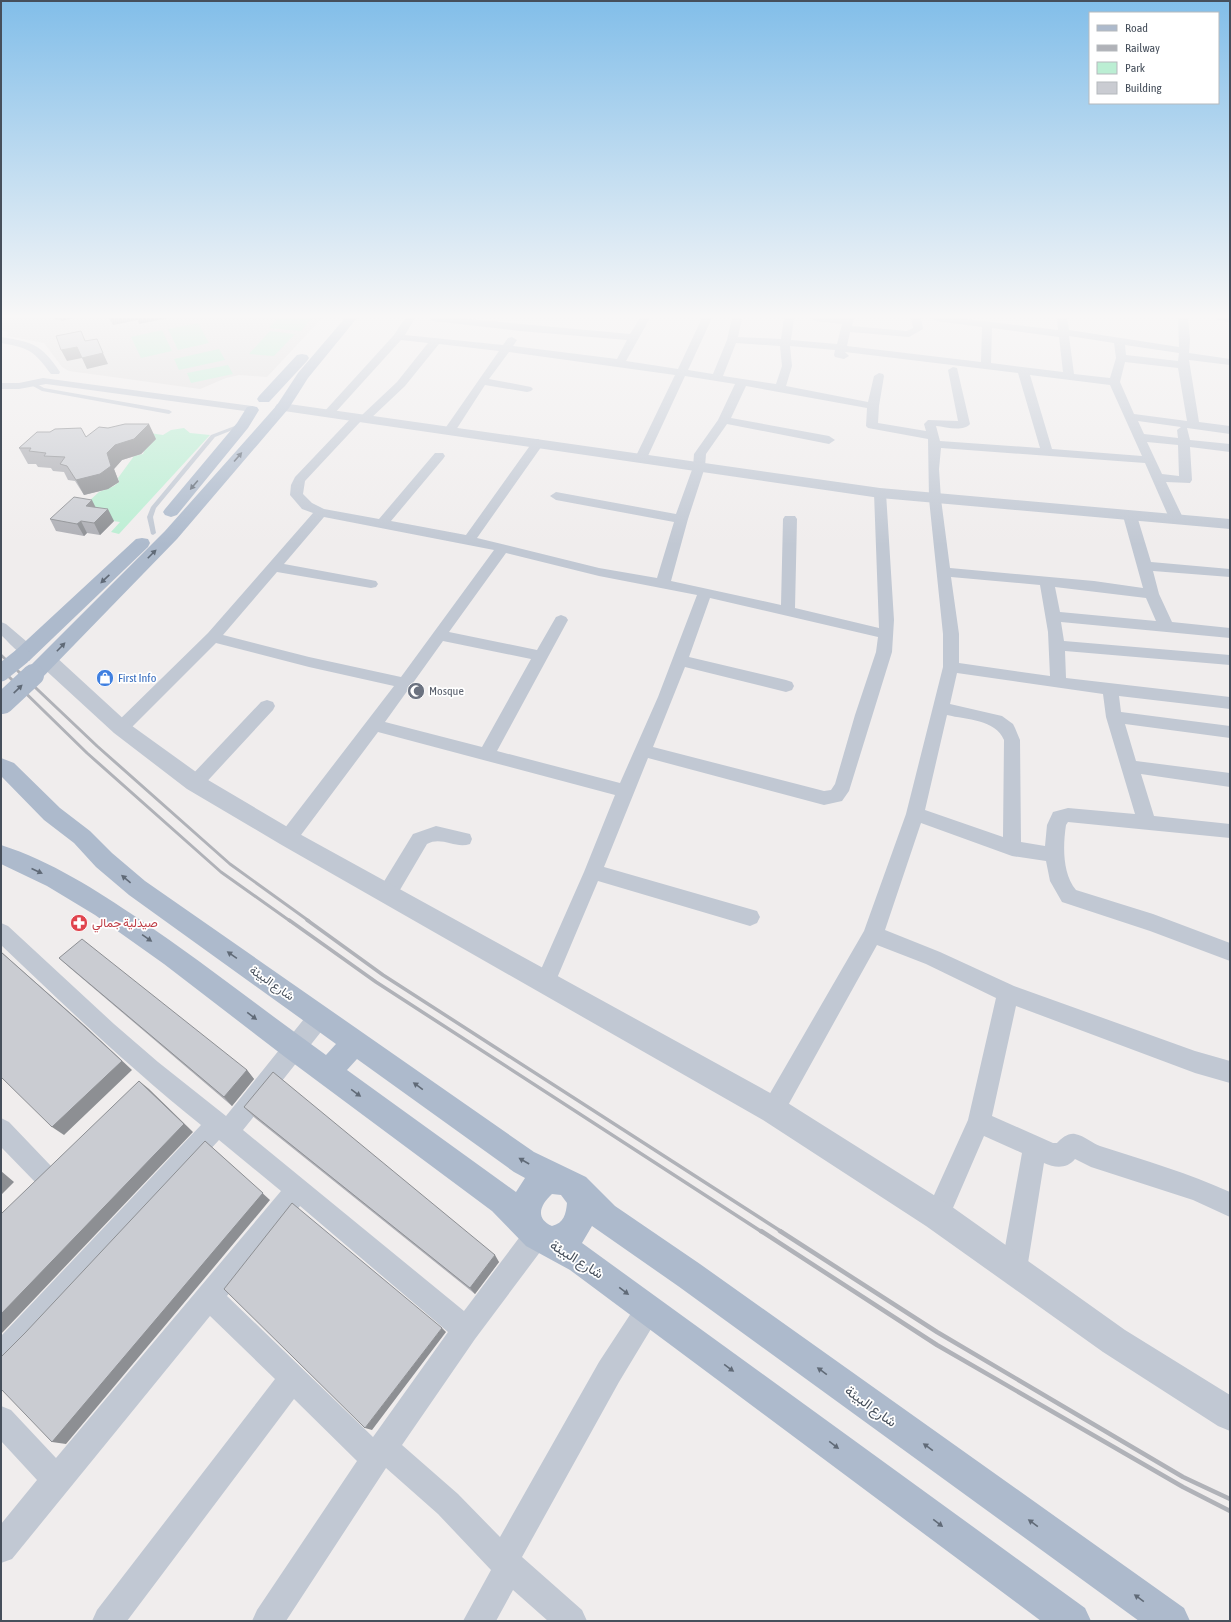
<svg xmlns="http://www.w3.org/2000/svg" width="1231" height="1622" font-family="'Asap Condensed',Vazirmatn,sans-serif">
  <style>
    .education { fill: #e1dfdf }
    .green { fill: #bbeed3 }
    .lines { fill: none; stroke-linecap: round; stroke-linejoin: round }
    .service { fill: #c1c8d3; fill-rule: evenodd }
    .minor { fill: #c1c8d3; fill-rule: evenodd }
    .tertiary { fill: #c1c8d3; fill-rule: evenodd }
    .primary { fill: #adbacc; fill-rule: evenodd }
    .rail-far3 { stroke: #b0b2b8; stroke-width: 2.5 }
    .rail-far2 { stroke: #b0b2b8; stroke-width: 3 }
    .rail-far1 { stroke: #b0b2b8; stroke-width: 3.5 }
    .rail { stroke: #b0b2b8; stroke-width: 4.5 }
    .primary-bridge-far1 { stroke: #adbacc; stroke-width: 17 }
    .primary-bridge { stroke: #adbacc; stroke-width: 22 }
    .wall { fill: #aeafb5 }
    .shaded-wall { fill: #8d8f93 }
    .building { fill: #caccd2; stroke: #8d8f93 }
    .oneway { fill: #606a77 }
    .labels { text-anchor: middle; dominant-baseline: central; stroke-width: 3.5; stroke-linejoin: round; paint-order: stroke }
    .shop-label { font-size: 12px; fill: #366cbe; stroke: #fff; text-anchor: start }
    .worship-label { font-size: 12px; fill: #5b616d; stroke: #fff; text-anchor: start }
    .health-label { font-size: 12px; fill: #be3a42; stroke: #fff; text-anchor: start }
    .street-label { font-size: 12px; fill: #464f5b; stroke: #fff }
    .near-street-label { font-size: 14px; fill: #464f5b; stroke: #fff }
  </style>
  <rect width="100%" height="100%" fill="#f0eded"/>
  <path class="education" d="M1,318H322L267,377L239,375L226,378L200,389L69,371L62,367L44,343L7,336L8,332L1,330Z"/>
  <path class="green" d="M278,318H312L301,331L269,328Z
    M198,323L209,343L178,350L168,329Z
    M162,330L172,351L141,358L131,337Z
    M270,331L295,334L274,356L249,354Z
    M219,349L225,360L179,370L174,359Z
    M228,365L233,374L191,383L187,373Z
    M184,428L190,433L210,435L119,534L111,532L120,522L92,518L88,502L99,492L114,486L119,482L118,478L134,456L143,454L150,433L163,435L171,430Z"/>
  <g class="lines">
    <path class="service" d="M33,382L44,388L169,410L172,412L169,414L42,391L31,385L30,384Z
      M240,424L245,425L215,437L156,508L153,517L156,533L153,535L151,534L147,517L151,507L211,435Z"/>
    <path class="minor" d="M405,318H415L405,335L503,345L508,338L512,337L517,340L513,346L617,359L627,340L520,331L433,321L428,318H458L630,334L640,318H650L626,361L678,369L702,318H712L688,370L713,374L727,340L732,318H742L738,337L781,339L784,318H794L791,340L837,344L842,324L815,321L810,318H854L852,326L907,331L913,328L911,318H921L923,329L909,337L850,332L847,346L981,362L982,327L936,321L931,318H959L1058,330L1057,318H1067L1069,330L1179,347L1178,318H1188L1190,339L1189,353L1230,359V365L1189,360L1199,422L1230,426V434L1187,428L1190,440L1230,444V452L1190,447L1192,480L1190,483L1166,482L1184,520L1182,523H1172L1170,520L1145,463L941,448L939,469L941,499L950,568L1094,581L1143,588L1123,516L1125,513H1135L1137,516L1151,562L1230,569V577L1153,571L1159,594L1172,622L1230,628V638L1061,622L1064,641L1230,655V665L1065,651L1066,678L1230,697V709L1119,696L1121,712L1230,726V738L1125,724L1136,761L1230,773V787L1141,774L1154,816L1230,824V838L1068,822L1066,825C1063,845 1062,873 1076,890L1153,914L1230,943V961L1150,931L1062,902L1050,881L1046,861L1012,856L921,823L885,930L940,952L1014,986L1195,1051L1230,1061V1083L1195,1073L1016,1006L992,1116L1053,1143H1057C1062,1138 1068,1133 1075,1134C1085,1136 1092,1143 1100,1146C1144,1160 1188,1173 1230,1192V1217L1193,1200L1091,1167L1075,1159C1067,1169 1055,1168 1044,1163L1027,1269L1023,1278L1014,1282L1005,1278L1001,1269L1022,1153L984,1136L946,1224L937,1227L928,1224L925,1215L968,1120L996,998L926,964L877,945L781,1118L773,1121L765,1118L762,1110L765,1102L864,931L906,814L943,667V634L929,499L928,439L868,428L866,426L867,408L746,386L731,418L829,436L835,440L829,444L727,424L706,454L705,467L688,519L671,581L781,605L783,519L785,516H795L797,519L795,608L879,628L874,493L875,490H885L886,493L894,620L892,652L849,791L842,801L824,805L648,758L604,867L757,911L760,917L757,923L750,926L598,881L552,990L545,992L538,990L535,983L584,872L615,795L378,732L295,843L288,845L281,843L279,838L281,833L394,686L309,667L216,643L127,732L121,734L115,732L113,728L115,724L208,633L313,513L302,509L290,495L291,485L295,477L354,415H362L397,382L428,343L401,340L333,415L329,416L323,413L394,335ZM992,328L1059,337L1063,372L991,363ZM1069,336L1114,343L1116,358L1110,378L1074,374ZM736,343L780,346L782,366L776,384L723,376ZM439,344L499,351L444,430L450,434L454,433L485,385L527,392L531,391L533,389L531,387L489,379L509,352L675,375L635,458L641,462L647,458L685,376L735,384L718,420L694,454L693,467L676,514L556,492L550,496L556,500L674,522L657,578L599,568L477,538L544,443L538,439L534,440L466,535L391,521L443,459L445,456L443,453H435L379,519L324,509L312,503L303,494L305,481L361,421L369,420L405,386ZM1125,345L1179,353L1178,361L1126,355ZM790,346L835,350L834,355L835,357L844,359L849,356L845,352L1018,373L1040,448L940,441L936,426C946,427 963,432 970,424L957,368L953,367L948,370L958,421L928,420L924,424L926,431L878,423L879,406L884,376L883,374L879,373L874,376L868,402L786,386L792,366ZM1125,362L1178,368L1187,421L1134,414L1120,382ZM1030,375L1110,385L1142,456L1052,449ZM1138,421L1181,427L1177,430L1178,438L1144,434ZM1147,442L1178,445L1179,476L1162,474ZM324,517L494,550L401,677L309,657L223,635L277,572L371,588L376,587L378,584L376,581L371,580L284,564ZM506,553L599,576L697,595L658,697L620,783L497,751L568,620L566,617L561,615L556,617L537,650L449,632ZM951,577L1040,585L1048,632L1050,676L959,663V634ZM1055,587L1146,598L1156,621L1060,612ZM710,598L878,637L876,652L855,715L835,784L831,790L824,791L653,747L685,667L786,692L792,690L794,686L792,682L786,680L689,657ZM443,641L531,659L482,747L385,722ZM957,673L1103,694L1106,717L1135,814L1068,808L1053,812L1047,825L1045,846L1021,842L1020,740L1015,728L1013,724L1002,716L950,704ZM947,715C967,720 995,719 1004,740L1003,837L925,810Z
      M1217,318H1230V322L1218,320Z
      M1,337C33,342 41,344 60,372L59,374H51C34,351 30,348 1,343Z
      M43,378L252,406L258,409L252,412L46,384L19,389H1V383H19Z
      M1,622L6,624L33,647L36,651L33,655C20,658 10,643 1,635Z
      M267,700L273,702L275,706L273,710L201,788L195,790L189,788L186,783L189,778L261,702Z
      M436,826L470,834L472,839L470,844C455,849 442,836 427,844L394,900L387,902L380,900L377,894L380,888L413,834Z
      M1,923L8,926L114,1024L158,1062L226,1116L312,1009L320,1006L328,1009L331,1016L328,1023L243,1130L464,1311L528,1226L537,1223L546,1226L549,1235L546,1244L475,1339L402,1445L458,1494L500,1537L599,1362L639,1301L648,1297L657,1301L661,1310L657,1319L619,1382L522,1557L582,1610L587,1621H548L513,1590L496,1621H463L491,1570L438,1514L386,1468L286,1621H252L257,1610L357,1461L294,1399L127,1621H92L97,1610L275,1379L210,1316L12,1559L1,1563V1524L37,1480L1,1441V1406L11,1410L56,1458L281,1191L219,1140L38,1336L10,1364L1,1368V1336L201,1125C130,1068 67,1008 1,945ZM300,1206L448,1332L373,1437L227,1296Z
      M1,1118L9,1122L51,1166L55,1174L51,1182L43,1186L35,1182L1,1147Z"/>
    <path class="tertiary" d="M282,403L880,488L1230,519V529L880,498L277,410L275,407L277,404Z
      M48,655L55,656L128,723L203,777L296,832L783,1100L948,1204L1125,1330L1230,1395V1431L1218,1426L1103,1352L926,1226L763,1120L280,844L187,789L114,733L41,666L38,661L41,656Z"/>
    <path class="primary" d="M345,318H357L308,378L289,408L177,539L40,680L33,682L26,680L23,675L26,670L165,531L277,405L298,373Z
      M302,354L307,355L309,358L307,361L269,402H259L257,399L259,396L297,355Z
      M252,406L257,407L259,410L248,428L177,515L171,517L165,515L163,512L165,509L237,423L247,407Z
      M142,538L148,539L150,543L148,547L29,661L22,662L15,661L13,656L15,651L136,539Z
      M1,758L14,763L60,808L90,831L112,853L145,881L534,1152L586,1177L615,1206L700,1264L1184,1608L1190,1621H1139L678,1286L592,1226L582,1243L1085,1608L1091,1621H1041L570,1270L526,1246L492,1211L285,1057L164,964L95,915L47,886L1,864V845C51,861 96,890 139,919C203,962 263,1010 326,1055L336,1044L129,895L96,867L74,843L44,820L1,776ZM357,1059L514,1172L525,1178L516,1192L347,1070ZM552,1194L561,1195L567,1203C566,1214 564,1223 552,1226C534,1218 541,1204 552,1194Z"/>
    <path class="rail-far3" d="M1,655L20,673
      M1,669L5,673"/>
    <path class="rail-far2" d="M4,672L87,753L221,872L290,921
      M19,672L97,746L230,864L309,921"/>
    <path class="rail-far1" d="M289,920L376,982L762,1232
      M307,920L383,975L782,1232"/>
    <path class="rail" d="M761,1231L937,1345L1183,1487L1230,1511
      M780,1231L937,1332L1183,1477L1230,1499"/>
    <path class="primary-bridge-far1" d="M1,673L22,656"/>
    <path class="primary-bridge" d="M3,703L33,675"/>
  </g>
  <path class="wall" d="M86,437L156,439L141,454L122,460L114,469L119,482L108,489L84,495L75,481L68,480L64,472L53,471L51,468L38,467L36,464H28L19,448Z
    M96,508L114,521L100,535L87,533L84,536L56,531L50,519Z
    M59,958L247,1070L254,1079L232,1106L70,968Z
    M244,1107L499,1262L475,1294L255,1118Z"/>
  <path class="shaded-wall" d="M54,318H76L61,321L60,319L55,320Z
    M109,318H169L139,324L138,320L113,325Z
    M77,347L103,353L108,364L87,369L82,358L67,361L61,350Z
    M149,424L156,439L141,454L122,460L114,469L119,482L108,489L84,495L76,480L107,453L115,445Z
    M92,500L98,512L86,506Z
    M108,509L114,521L100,535L94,523Z
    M81,521L87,533L84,536L77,524Z
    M1,952L84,1025L132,1070L64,1135L52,1127Z
    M247,1070L254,1079L232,1106L224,1097Z
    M139,1081L149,1089L193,1132L1,1334V1314Z
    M205,1141L270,1200L66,1444L52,1442Z
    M1,1171L14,1182L1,1195Z
    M495,1255L499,1262L475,1294L470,1288Z
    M442,1328L446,1332L372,1430L365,1428Z"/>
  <path class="building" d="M81,331L85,341L97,339L103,353L82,358L77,347L61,350L56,336Z
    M125,424H149L134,439L115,445L107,453L111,466L100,474L76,480L67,466L60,464L65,457L44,456L46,453L29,451L31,448H19L37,432H50L55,429L81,428L86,437L99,427L108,428Z
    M74,497L92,500L86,506L108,509L94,523L81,521L77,524L50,519Z
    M82,939L247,1070L224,1097L59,958Z
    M1,952L73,1016L122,1061L52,1127L1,1077Z
    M273,1072L495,1255L470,1288L244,1107Z
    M139,1081L184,1124L1,1314V1214Z
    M205,1141L263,1193L52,1442L1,1389V1357L25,1333Z
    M292,1203L442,1328L365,1428L224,1289Z"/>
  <defs><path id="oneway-solid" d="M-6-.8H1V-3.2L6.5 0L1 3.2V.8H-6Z"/></defs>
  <g class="oneway">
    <use href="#oneway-solid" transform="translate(238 457) rotate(-49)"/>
    <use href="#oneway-solid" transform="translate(194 485) rotate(130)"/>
    <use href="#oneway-solid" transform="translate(152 554) rotate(-45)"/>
    <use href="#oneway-solid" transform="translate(105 579) rotate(137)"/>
    <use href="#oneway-solid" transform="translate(61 647) rotate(-46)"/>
    <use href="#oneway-solid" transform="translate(18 689) rotate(-44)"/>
    <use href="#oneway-solid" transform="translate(37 871) rotate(24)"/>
    <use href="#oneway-solid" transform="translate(126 879) rotate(-140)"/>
    <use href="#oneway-solid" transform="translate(147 938) rotate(35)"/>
    <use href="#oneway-solid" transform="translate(232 955) rotate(-145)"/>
    <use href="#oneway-solid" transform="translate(252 1016) rotate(37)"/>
    <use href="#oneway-solid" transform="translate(418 1086) rotate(-144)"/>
    <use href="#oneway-solid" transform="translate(356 1093) rotate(36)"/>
    <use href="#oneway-solid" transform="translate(524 1161) rotate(-150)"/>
    <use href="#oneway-solid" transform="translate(624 1291) rotate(37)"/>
    <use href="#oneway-solid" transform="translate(729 1368) rotate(36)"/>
    <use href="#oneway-solid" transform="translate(822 1371) rotate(-144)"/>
    <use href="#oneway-solid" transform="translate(834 1445) rotate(37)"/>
    <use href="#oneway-solid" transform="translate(928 1447) rotate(-144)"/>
    <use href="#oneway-solid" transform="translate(938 1523) rotate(37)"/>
    <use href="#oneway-solid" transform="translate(1033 1523) rotate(-144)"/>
    <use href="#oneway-solid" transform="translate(1139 1598) rotate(-144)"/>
  </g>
  <linearGradient id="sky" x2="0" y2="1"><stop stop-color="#82bee9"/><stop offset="0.58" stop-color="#f8f7f7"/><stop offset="1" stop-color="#f8f7f7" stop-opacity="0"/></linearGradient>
  <rect width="1231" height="545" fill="url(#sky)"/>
  <defs>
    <symbol id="shop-disc" viewBox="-11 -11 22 22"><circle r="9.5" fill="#3f7fe0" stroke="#fff"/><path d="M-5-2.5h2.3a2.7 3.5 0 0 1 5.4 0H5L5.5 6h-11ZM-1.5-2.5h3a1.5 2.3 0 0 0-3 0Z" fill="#fff"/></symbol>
    <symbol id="mosque-disc" viewBox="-11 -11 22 22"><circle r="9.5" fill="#6b7280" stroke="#fff"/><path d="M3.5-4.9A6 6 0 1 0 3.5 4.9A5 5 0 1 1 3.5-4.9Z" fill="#fff"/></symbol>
    <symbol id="pharmacy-disc" viewBox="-11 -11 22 22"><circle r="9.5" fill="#e0444e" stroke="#fff"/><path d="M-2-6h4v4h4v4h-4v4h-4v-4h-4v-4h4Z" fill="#fff"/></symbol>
  </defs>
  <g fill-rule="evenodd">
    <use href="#shop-disc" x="95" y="668" width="20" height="20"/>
    <use href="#mosque-disc" x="406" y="681" width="20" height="20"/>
    <use href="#pharmacy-disc" x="69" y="913" width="20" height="20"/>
  </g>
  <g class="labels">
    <g class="shop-label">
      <text x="118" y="678">First Info</text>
    </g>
    <g class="worship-label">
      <text x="429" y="691">Mosque</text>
    </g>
    <g class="health-label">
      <text x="92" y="923">صيدلية جمالي</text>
    </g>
    <g class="street-label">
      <text transform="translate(272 983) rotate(35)">شارع البيئة</text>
    </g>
    <g class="near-street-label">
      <text transform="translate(577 1259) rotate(32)">شارع البيئة</text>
      <text transform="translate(871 1406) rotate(36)">شارع البيئة</text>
    </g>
  </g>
  <rect width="1231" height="1622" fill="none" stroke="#464f5b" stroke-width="4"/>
  <rect x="1089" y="12" width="130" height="92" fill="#ffffff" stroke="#b5b9bd"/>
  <rect x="1097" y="25" width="20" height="6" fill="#adbacc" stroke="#b5b9bd"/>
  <text x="1125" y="32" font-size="12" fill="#464f5b">Road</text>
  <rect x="1097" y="45" width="20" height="6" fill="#b0b2b8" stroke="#b5b9bd"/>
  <text x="1125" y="52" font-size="12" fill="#464f5b">Railway</text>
  <rect x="1097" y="62" width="20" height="12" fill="#bbeed3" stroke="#b5b9bd"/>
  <text x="1125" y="72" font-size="12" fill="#464f5b">Park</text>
  <rect x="1097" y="82" width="20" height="12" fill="#caccd2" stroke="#b5b9bd"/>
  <text x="1125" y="92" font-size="12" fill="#464f5b">Building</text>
</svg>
